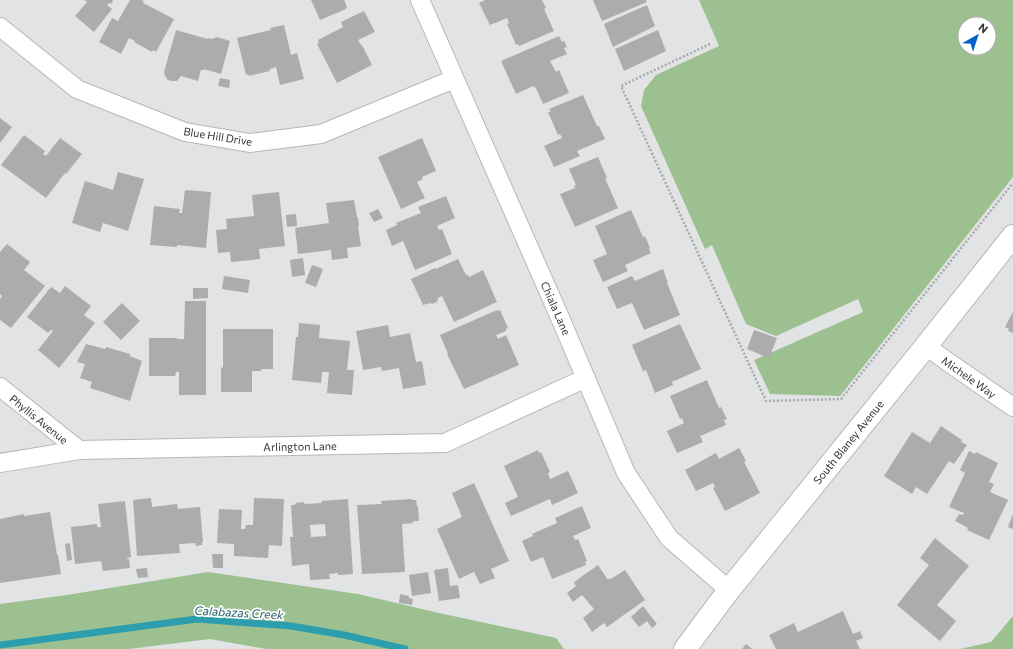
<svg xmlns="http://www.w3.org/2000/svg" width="1013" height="649" font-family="Commissioner,sans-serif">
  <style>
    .green { fill: #9dc090; fill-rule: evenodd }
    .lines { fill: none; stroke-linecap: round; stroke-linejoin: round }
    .stream { stroke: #2c9ead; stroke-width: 7 }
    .building { fill: #aeacab; fill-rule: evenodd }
    .street-casing { stroke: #b6b7b9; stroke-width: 20 }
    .secondary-casing { stroke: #b6b7b9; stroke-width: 24 }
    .path { stroke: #a8a9ab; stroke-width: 2.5; stroke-dasharray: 2 2; stroke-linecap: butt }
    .street { stroke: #fff; stroke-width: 18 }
    .secondary { stroke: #fff; stroke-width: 22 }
    .labels { text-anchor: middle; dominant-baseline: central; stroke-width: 3.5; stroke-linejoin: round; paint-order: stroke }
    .street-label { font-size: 11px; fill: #363637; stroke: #fff }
    .water-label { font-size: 12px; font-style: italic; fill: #256169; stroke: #fff }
  </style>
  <rect width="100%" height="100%" fill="#e2e3e5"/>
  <path class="green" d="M699,0H1013V177L840,396L770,394L754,360L863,312L858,299L776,336L746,324L712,245L705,249L641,106L644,90L656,75L719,46ZM965,24H989V48H965Z
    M208,572L358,594L439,613L556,638L564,649H266L210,639L129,649H0V604L67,595Z
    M1013,616V649H960L991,642Z"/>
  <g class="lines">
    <path class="stream" d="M0,645L197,619L291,626L344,635L405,649"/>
  </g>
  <path class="building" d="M85,0H112L113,1L111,4L109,3L107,5L112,9L94,32L75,16L87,2Z
    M130,0H141L144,1L143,3L174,19L156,52L153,50L152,52L134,42L135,41L129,38L121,54L99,42L112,18L118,21Z
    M311,0H344L347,7L346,8V9L320,20Z
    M485,0H542L546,8L544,9L554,31L519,46L518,44L516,45L507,24L509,23L507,18L490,25L479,3Z
    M593,0H646L647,2L602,21Z
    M647,5L655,26L613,47L604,24Z
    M364,11L375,32L358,40L361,45H362L372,65L337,83L317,44L319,43L318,40L343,27L341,22Z
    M284,25L291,55L297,53L304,79L280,85L276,67L270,69V71L249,76L248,74L246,75L237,38L271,30L270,28Z
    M176,30L208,39V38L212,39L217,37L230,41L221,74L204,69V70H201L198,81L181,76L177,81H172L168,80L165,76L164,72Z
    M658,30L666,51L624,71L615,49Z
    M559,36L562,42L564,41L567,47L564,48L567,54L550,61L556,72L559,70L569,93L543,104L536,88L533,86L516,94L501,61Z
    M220,78L230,80L229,88L218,86Z
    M583,95L597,126H599L605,139L577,151L580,156L554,167L544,146L562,138L560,134L558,135L548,112H551L549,109Z
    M0,118L12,127L0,143Z
    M24,135L45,151L43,154L46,156L60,138L82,154L66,174L65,173L46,198L1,165Z
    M422,138L436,171L422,177L423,179L417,182L425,198L401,209L378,157Z
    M598,157L607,178H605L618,208L575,227L560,194L575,188L574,186L576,185L569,169Z
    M118,172L144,179L128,231L103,223L100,232L72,223L85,181L113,190Z
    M185,190L211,192L206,248L177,245V247L150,245L154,206L180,209L179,213H182Z
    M279,192L285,246L259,249L260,259L231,262L230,252L218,253L216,230L227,229L226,219L254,216L252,195Z
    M446,196L455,218L437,226L439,230L442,229L452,254L415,270L403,241L392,246L386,230L397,225L396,223L421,213L418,207Z
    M354,200L357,217H358L359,226H358L361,246L347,248L348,258L332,260L331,250L298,254L295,228L329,223L326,203Z
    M378,209L383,218L374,222L369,213Z
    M631,210L643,237L645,236L650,248L649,249L651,253L625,265L628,271L603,282L593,260L607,254L595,226Z
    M296,214L297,226L287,227L286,215Z
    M7,244L30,262L24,270L45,286L11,328L0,320V299L2,296L0,294V252Z
    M303,258L305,275L292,277L290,260Z
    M458,259L466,275H468L469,277L483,270L497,302L454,322L442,296L438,298L437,302L432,304L430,303L423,305L411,279L435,268L436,269Z
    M312,265L323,269L316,287L305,283Z
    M663,269L668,283H667L680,315L644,330L632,303L617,309L607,287L632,276L635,281Z
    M224,276L250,280L248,293L222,289Z
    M65,286L91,306L84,315L95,323L59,368L38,350L53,331L51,330L48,333L27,317L51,287L60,293Z
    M193,288H208V298L193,299Z
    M185,301H206V395H179V372H176L175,376H149V338H177V339H184Z
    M122,303L140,321L121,340L103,322Z
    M497,310V311L500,310L508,328L506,329V331L496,335L498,339L506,335L519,365L464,389L447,354H448L440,335Z
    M1013,312V333L1008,331L1009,329L1005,327Z
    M299,323L320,325L319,338L350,341L347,370H354L352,395L327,393L329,372H322L321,383L292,380L296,337H298Z
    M680,324L701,369L672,382L673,385L655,393L646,370L643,371L632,345Z
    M388,325L390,337L410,333L416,362L422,361L426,385L403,389L399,368L382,371L381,367L363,370L356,331Z
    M223,329H273V369H261V371H252V392H221V367L223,368Z
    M754,330L777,338L769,358L747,349Z
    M86,344L105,349L106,347L130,354V356L142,361L130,401L90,388L92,382L80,378L85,364L77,362Z
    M707,380L719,408L721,407L727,419L724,420L726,425L700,436L703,442L677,453L667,431L684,423L682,418L680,419L670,396Z
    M941,426L962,440L961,442L967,445L954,464L949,461L927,494L916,487L912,494L884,476L912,432L930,443Z
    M739,448L746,461L744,462L760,493L725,511L713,488L715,487L713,483L696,491L685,470L716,453L719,459Z
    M538,450L539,453L541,452L550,472L548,473L550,479L568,471L578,493L552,505L550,499L511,516L505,503L518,497L504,466Z
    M969,451L975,454L976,452L998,463L989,482L994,484L990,492L1008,500L989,540L967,530L968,528L955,521L959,514L963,515L964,513L949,507L965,473L960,470Z
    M474,483L509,561L491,569L495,578L480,584L474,572L459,579L437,529L462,517L452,493Z
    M151,498L152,507L177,504L178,509L200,507L203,542H202V545L196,546L195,543L179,544L180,553L137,556L133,500Z
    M254,498L284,499L282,546L269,545L268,558L234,556V544L217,543L219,509L242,510L241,529H245L246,525H253Z
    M348,499L353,574L338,575V573L329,574L330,579L310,580L309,564L292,566L290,537H293L291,505H294L296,503L303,502L305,504L322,503L321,501ZM325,524L326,536L311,537L310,525Z
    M412,499V500H416L417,506H418L419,521H413V523L402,524L405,572L362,574L357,505L382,504L381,501Z
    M125,501L131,557L127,558V559H129L130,568L103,571L101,561L75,564L71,527L97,524V527H101L98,504Z
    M582,506L591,528L573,536L575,540L578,539L587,561L585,562L586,565L552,579L543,557L531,562L522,541L533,536L532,534L557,523L555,518Z
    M50,512L57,555H58L61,574L0,583V519L24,514V516Z
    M1013,514V529L1008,527Z
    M935,538L969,566L937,605L956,621L940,641L897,605L929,565L920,558Z
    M70,543L72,560L67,561L65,544Z
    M212,554H223V568H213Z
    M598,565L608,580L610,578L611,579L625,570L645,600L607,627L604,623L592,632L583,618L594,609L582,595L573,602L567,593L576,586L574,582Z
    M147,568L148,577L138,578L136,569Z
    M448,568L450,586L458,585L460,598L439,601L434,570Z
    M428,572L431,593L412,596L409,575Z
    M400,594L409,596V598L413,599L412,605L399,603Z
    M643,606L657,624L652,628L647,621L639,627L631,617Z
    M843,611L853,634L860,631L863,638L856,641L860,649H776L769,635L794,623L798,632Z
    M746,644L752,649H742Z"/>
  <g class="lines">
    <defs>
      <path id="street" d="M420,0L561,320L626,473L669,538L729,590
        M0,27L77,89L185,132L250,143L321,134L454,79
        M926,346L948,362L1013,407
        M0,387L79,450
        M0,463L79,450L445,443L586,378"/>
      <path id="secondary" d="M685,649L729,590L926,346L1013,236"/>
    </defs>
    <use href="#street" class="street-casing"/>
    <use href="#secondary" class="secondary-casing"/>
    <path class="path" d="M710,44L621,86L766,401L841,399L1013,183"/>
    <use href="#street" class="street"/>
    <use href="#secondary" class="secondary"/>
  </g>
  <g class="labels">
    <g class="street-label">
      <text transform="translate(218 136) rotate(9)">Blue Hill Drive</text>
      <text transform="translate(556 308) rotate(66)">Chiala Lane</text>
      <text transform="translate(969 377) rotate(35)">Michele Way</text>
      <text transform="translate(39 419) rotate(39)">Phyllis Avenue</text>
      <text transform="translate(848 442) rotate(-51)">South Blaney Avenue</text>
      <text transform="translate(300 446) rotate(-1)">Arlington Lane</text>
    </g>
    <g class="water-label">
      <text transform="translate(239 612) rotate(3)">Calabazas Creek</text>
    </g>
  </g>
  <g transform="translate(977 36) rotate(39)"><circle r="19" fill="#ffffff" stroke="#afafaf"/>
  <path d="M0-3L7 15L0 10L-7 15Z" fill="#0263cc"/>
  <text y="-6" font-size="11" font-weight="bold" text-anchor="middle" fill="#363637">N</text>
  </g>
</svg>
